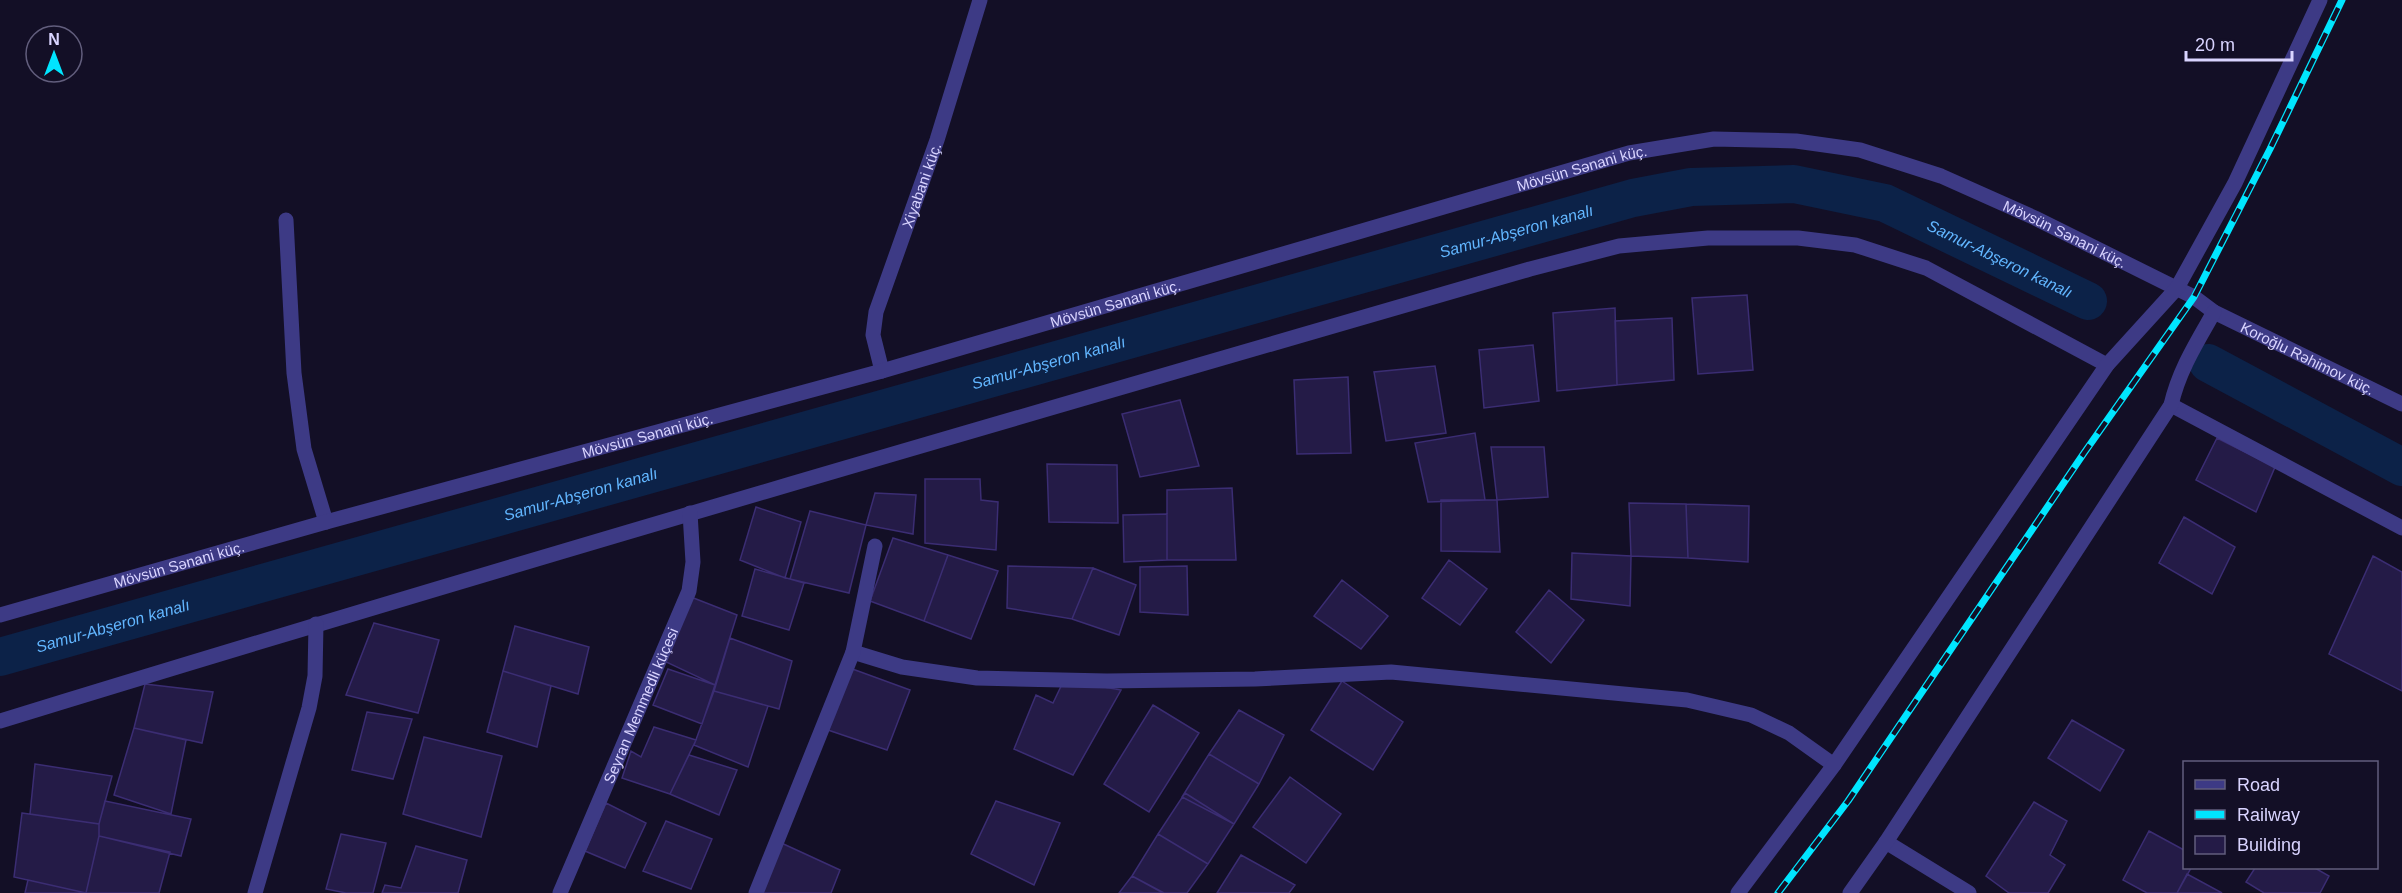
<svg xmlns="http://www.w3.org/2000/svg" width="2402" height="893" font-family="Helvetica,sans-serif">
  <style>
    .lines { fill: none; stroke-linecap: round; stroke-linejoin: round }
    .canal { stroke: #0c2248; stroke-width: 38 }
    .building { fill: #241b47; stroke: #3b2d73; stroke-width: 1.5 }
    .street { stroke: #3d3a85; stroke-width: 15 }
    .rail-casing { stroke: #00e5ff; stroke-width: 7 }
    .rail { stroke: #130f26; stroke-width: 4.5; stroke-dasharray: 14; stroke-linecap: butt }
    .labels { text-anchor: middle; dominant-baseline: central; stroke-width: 5; stroke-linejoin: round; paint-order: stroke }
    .street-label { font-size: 15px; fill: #d9d4ff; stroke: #130f26 }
    .water-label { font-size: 16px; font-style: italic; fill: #62b6ff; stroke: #130f26 }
  </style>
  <rect width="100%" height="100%" fill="#130f26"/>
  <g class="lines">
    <g class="canal">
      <path d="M2208,363L2402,467"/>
      <path id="s1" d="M0,657L1633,198L1691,187L1794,184L1885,203L2088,301"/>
    </g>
  </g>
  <path class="building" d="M1747,295L1753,370L1698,374L1692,298Z
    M1615,308L1617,385L1557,391L1553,313Z
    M1672,318L1674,380L1617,385L1615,321Z
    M1533,345L1539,401L1484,408L1479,350Z
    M1435,366L1446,433L1386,441L1374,372Z
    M1348,377L1351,453L1297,454L1294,380Z
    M1180,400L1199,466L1140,477L1122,414Z
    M1475,433L1485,500L1428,502L1415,443Z
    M2217,438L2275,467L2256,512L2196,480Z
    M1491,447H1544L1548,497L1497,500Z
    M1047,464L1117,465L1118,523L1049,522Z
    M925,479H980L981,500L998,502L996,550L925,543Z
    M1232,488L1236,560H1167V490Z
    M875,493L916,495L913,534L866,525Z
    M1441,500H1497L1500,552L1441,551Z
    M1629,503L1686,504L1688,558L1631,556Z
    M1686,504L1749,506L1748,562L1688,558Z
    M756,507L801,522L785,578L740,560Z
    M810,511L866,525L849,593L790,579Z
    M1167,514V560L1124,562L1123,515Z
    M2184,517L2235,547L2212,594L2159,563Z
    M893,538L948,555L924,621L870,601Z
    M1572,553L1631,556L1630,606L1571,599Z
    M948,555L998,571L971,639L924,621Z
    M2373,556L2402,572V691L2329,654Z
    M1449,560L1487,589L1460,625L1422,598Z
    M1008,566L1093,568L1072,619L1007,608Z
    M1187,566L1188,615L1140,612V567Z
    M1093,568L1136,585L1119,635L1072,619Z
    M755,569L804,583L789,630L742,616Z
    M1342,580L1388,616L1361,649L1314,616Z
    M1549,590L1584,620L1551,663L1516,632Z
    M691,597L737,615L715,685L664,661Z
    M374,623L439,640L418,713L346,695Z
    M515,626L589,647L578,694L503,671Z
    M730,638L792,661L779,709L714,691Z
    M847,667L910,690L887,750L822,728Z
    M668,669L715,685L702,724L653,705Z
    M503,671L551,686L537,747L487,732Z
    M1064,680L1121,690L1073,775L1014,749L1036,695L1053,703Z
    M1342,681L1403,722L1373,770L1311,730Z
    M145,684L213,692L202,743L134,728Z
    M714,691L768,706L748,767L694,745Z
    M1153,705L1199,733L1149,812L1104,784Z
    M1239,710L1284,735L1259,784L1209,754Z
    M367,712L412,719L393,779L352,770Z
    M2072,720L2124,750L2100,791L2048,758Z
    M654,727L696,740L670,794L622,778L631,751L641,757Z
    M134,728L186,740L171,814L114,795Z
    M424,737L502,756L481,837L403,814Z
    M1209,754L1259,784L1234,824L1182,797Z
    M689,755L737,770L719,815L670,794Z
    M35,764L112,776L99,824L30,814Z
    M1290,777L1341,814L1306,863L1253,827Z
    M1185,793L1234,824L1208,864L1158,834Z
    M105,801L191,819L181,856L99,836V824Z
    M996,801L1060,823L1034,885L971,854Z
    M2034,802L2067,821L2050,855L2065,865L2048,893H2009L1986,876Z
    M606,803L646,823L625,868L585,851Z
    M22,813L99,824V836L86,893L14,877Z
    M666,821L712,839L691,889L643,871Z
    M2149,831L2184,850V868H2191L2177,893H2147L2123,880Z
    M341,834L386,843L373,893H346L326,889Z
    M1158,834L1208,864L1187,893H1164L1132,876Z
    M99,836L170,852L159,893H86Z
    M777,841L840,870L831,893H760Z
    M416,846L467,860L458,893H382L385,885L401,888Z
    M1241,855L1295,885L1289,893H1217Z
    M2255,868H2315L2329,876L2320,893H2264L2246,882Z
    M2187,874L2222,893H2177Z
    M1132,876L1163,893H1119Z
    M28,880L86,893H25Z"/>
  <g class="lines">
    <g class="street">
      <path d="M286,220L294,373L304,449L326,522"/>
      <path id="s2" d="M882,371L873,335L876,312L937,140L980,0"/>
      <path d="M2171,405L2402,528"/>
      <path id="s3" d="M0,615L326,522L882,371L1629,153L1714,139L1796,141L1860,150L1941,176L2035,218L2194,297L2214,312L2402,404"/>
      <path d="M853,652L902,667L977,678L1107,681L1255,679L1391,672L1687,700L1751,715L1789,733L1834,765"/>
      <path d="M0,721C508,565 1019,417 1530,269L1619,246L1708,238H1798L1855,245L1926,268L2107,365"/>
      <path d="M1886,842L1969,893"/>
      <path d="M255,893L309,708L315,676L316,624"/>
      <path id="s4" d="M560,893L689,591L693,562L690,513"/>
      <path d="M756,893L853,652L875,546"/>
      <path d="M1738,893L1834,765L2107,365L2177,288L2235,183L2320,0"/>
      <path d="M1850,893L1886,842L2171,405C2179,370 2197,342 2214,312"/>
    </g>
    <defs>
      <path id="rail" d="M1778,893L1848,801L2084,453L2194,297L2270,149L2342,0"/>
    </defs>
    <use href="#rail" class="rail-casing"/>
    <use href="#rail" class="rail"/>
  </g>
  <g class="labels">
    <g class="street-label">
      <text stroke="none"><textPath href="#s3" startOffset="1644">Mövsün Sənani küç.</textPath></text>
      <text stroke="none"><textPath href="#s2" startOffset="195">Xiyabani küç.</textPath></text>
      <text stroke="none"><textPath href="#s3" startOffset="2148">Mövsün Sənani küç.</textPath></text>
      <text stroke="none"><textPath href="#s3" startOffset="1158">Mövsün Sənani küç.</textPath></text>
      <text stroke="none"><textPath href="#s3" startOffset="2421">Koroğlu Rəhimov küç.</textPath></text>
      <text stroke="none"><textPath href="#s3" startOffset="672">Mövsün Sənani küç.</textPath></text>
      <text stroke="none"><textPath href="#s3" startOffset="186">Mövsün Sənani küç.</textPath></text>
      <text stroke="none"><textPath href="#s4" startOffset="204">Seyran Memmedli küçesi</textPath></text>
    </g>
    <g class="water-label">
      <text stroke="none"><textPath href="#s1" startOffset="1575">Samur-Abşeron kanalı</textPath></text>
      <text stroke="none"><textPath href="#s1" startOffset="2079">Samur-Abşeron kanalı</textPath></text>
      <text stroke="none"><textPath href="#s1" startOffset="1089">Samur-Abşeron kanalı</textPath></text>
      <text stroke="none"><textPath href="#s1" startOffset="603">Samur-Abşeron kanalı</textPath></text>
      <text stroke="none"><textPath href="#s1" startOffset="117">Samur-Abşeron kanalı</textPath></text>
    </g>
  </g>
  <rect x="2183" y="761" width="195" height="108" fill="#130f26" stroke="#625e7d" stroke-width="1.5"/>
  <rect x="2195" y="780" width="30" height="9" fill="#3d3a85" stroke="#625e7d" stroke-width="1.5"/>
  <text x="2237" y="791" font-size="18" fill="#d9d4ff">Road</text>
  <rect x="2195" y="810" width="30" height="9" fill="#00e5ff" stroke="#625e7d" stroke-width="1.5"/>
  <text x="2237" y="821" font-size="18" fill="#d9d4ff">Railway</text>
  <rect x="2195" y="836" width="30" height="18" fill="#241b47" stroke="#625e7d" stroke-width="1.5"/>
  <text x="2237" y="851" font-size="18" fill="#d9d4ff">Building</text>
  <g transform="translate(54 54)"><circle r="28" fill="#130f26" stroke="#625e7d" stroke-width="1.5"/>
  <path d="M0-4.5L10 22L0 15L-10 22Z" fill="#00e5ff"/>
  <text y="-9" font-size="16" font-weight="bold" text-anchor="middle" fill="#d9d4ff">N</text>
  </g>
  <path d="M2186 51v9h106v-9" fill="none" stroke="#d9d4ff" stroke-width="3"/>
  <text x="2195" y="51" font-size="18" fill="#d9d4ff" stroke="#130f26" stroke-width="4.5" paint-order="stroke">20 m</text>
</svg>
